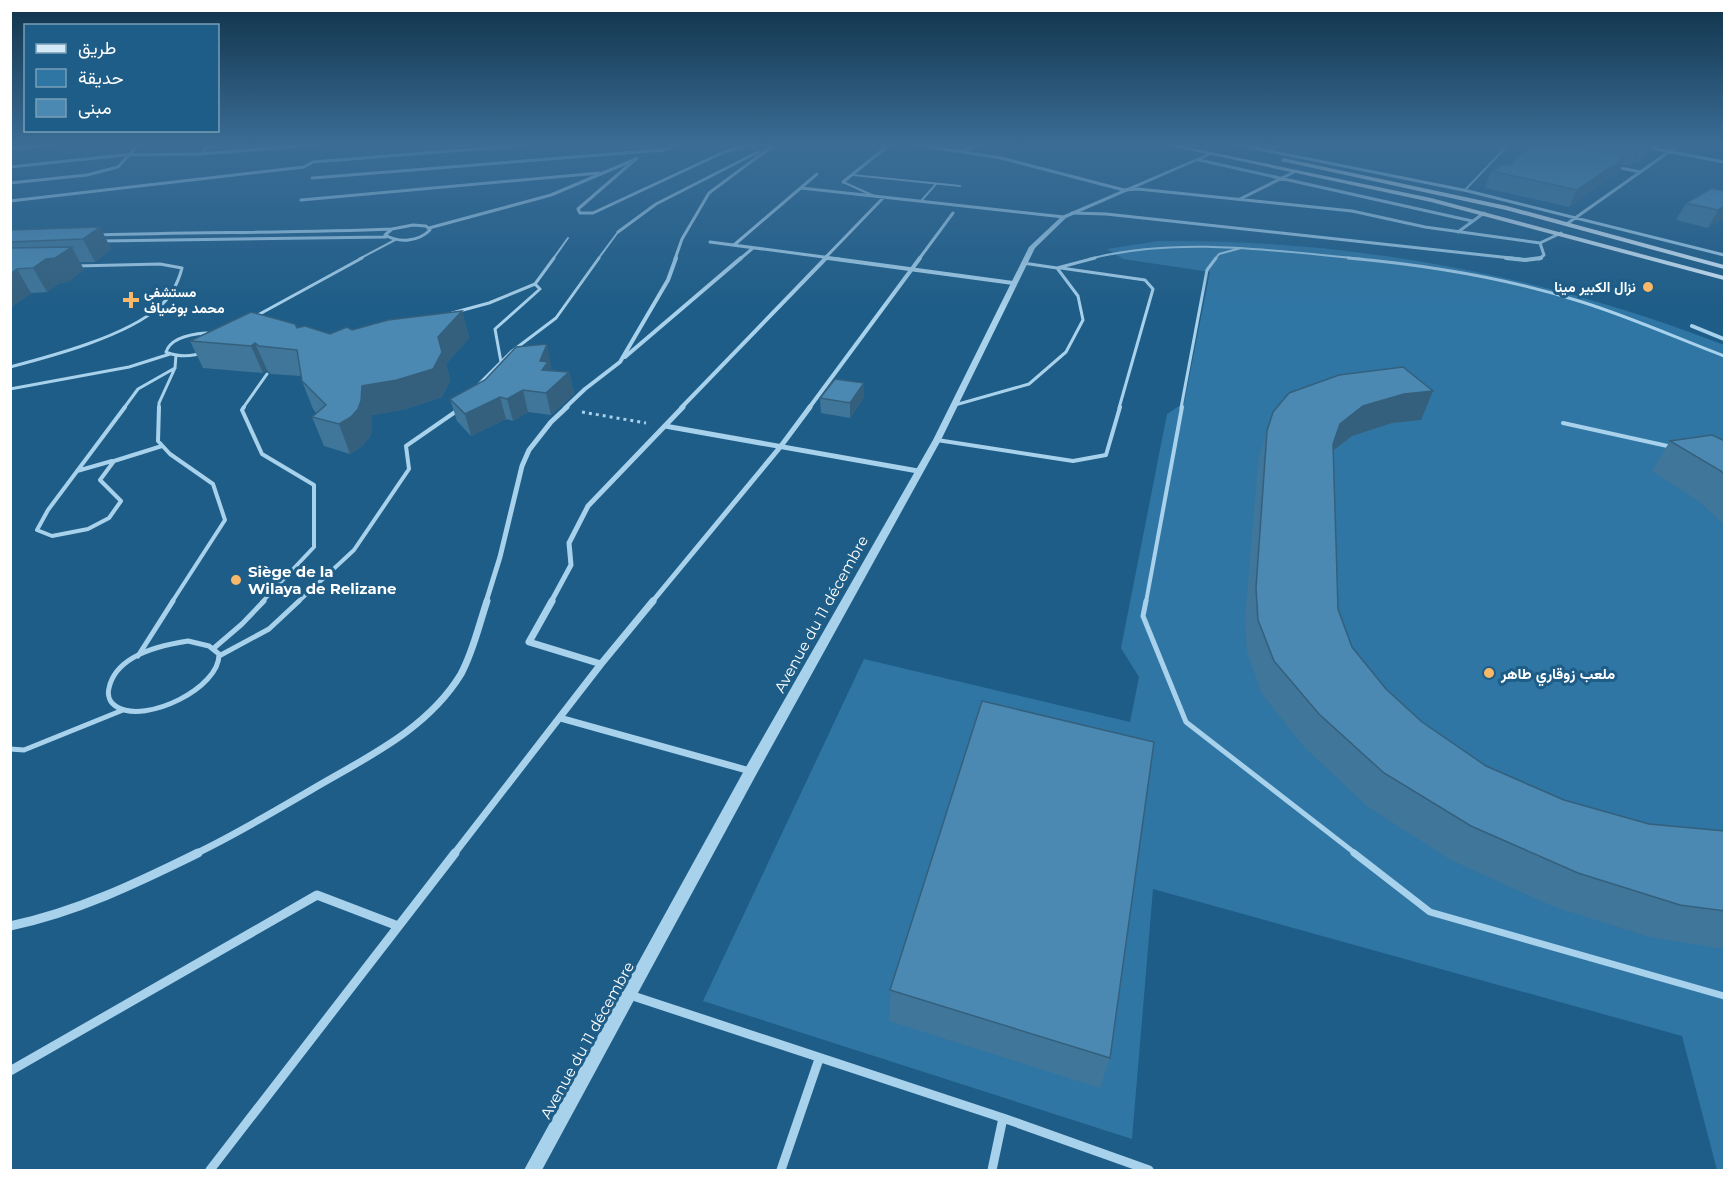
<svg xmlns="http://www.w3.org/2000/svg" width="1735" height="1181" font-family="Montserrat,Vazirmatn,sans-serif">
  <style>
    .green { fill: #2f76a4 }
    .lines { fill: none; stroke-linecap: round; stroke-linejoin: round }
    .path { stroke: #a8d1eb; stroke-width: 3; stroke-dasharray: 3 4; stroke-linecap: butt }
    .service-far4 { stroke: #a8d1eb; stroke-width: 2 }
    .service-far3 { stroke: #a8d1eb; stroke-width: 3 }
    .service-far2 { stroke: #a8d1eb; stroke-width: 4 }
    .service-far1 { stroke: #a8d1eb; stroke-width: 5 }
    .service { stroke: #a8d1eb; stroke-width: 7 }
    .minor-far4 { stroke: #a8d1eb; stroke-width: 3 }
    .minor-far3 { stroke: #a8d1eb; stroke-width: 4 }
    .minor-far2 { stroke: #a8d1eb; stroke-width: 5 }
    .minor-far1 { stroke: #a8d1eb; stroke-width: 7 }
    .minor { stroke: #a8d1eb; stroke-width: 9 }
    .tertiary { fill: #a8d1eb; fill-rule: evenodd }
    .secondary { fill: #d3e9f8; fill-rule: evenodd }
    .wall { fill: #407699 }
    .shaded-wall { fill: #34607d }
    .building { fill: #4b89b2; stroke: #34607d; stroke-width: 1.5 }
    .poi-dot { fill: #f9b867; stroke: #1e5d87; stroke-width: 2 }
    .labels { text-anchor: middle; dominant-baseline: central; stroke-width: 6; stroke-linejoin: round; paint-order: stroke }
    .far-poi-label { font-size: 14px; font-weight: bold; fill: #fff; stroke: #1e5d87; text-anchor: end }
    .poi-label { font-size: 15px; font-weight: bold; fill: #fff; stroke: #1e5d87; text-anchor: start }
    .street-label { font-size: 15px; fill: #fff; stroke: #1e5d87 }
  </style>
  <rect width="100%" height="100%" fill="#1e5d87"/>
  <path class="green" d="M1158,241C1352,239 1543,275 1724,345V1170H1717L1682,1036L1153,889L1132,1139L703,1001L864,659L1130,722L1139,677L1121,648L1167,414L1184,403L1210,272L1123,259L1107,249Z"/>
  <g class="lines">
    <path class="path" d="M582,412L646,423"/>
    <path class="service-far4" d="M1270,151L1282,144
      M853,175L960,186
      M843,182L874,196
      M1465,190L1509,144
      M921,201L936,184
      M359,259L395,240
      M553,259L568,238
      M598,259L618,232
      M1089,259C1178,236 1274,251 1364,259
      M1215,259L1219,254L1241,248"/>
    <path class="service-far3" d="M1348,258C1427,265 1507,278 1582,302C1630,317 1677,338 1724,356
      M1023,263L1057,268L1095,258
      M1061,268L1145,280L1153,289L1119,408
      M452,313L489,303L535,284L554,258
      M256,316L362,258
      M206,333L219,335L221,341C206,355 185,360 166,352C171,337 192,334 206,333Z
      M501,362L495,329L540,289L535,284
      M10,367C52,356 127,336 159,307C171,297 178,283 182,268L160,264L76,266
      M10,389L129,367L170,354
      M474,389L511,352L556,318L599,258
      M955,405L1029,384L1066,352L1083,320L1078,296L1057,268
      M124,408L138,389L175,368
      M159,408V403L175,368L176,355
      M243,408L267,374
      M1181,408L1207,270L1216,258"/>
    <path class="service-far2" d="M125,407L48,510L37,530L52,536L88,529L109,518L121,501L100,480L114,461L162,446
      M159,407L158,441L170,454L213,484L225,520L172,602
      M244,407L242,410L262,454L314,485V547L262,602
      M1563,423L1672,447
      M937,440L1073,461L1106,455L1120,407
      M77,471L112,461
      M298,602L354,550L409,469L406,446L458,410
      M1146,602L1182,407"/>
    <path class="service-far1" d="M1146,601L1143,616L1186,722L1356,854
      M188,641L209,646L219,654C220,688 146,724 117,707C110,703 107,696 109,688C116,655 161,645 188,641Z
      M214,648L242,624L264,601
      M138,656L173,601
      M219,656L269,629L299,601
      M10,749L24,750L123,710"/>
    <path class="service" d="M1354,853L1430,912L1724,996"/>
    <path class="minor-far4" d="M912,144L1001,158L1124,190L1138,189L1352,211L1425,227L1540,243
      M1234,144L1468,191L1724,255
      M1630,144L1724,162
      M10,149L57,144
      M660,151L681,144
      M962,151L981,144
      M1531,151H1529L1535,144
      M201,154L210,144
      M637,158L578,209L580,213H593L724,152L751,144
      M1199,160L1472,221
      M10,167L124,155L201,154L322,144
      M1615,167L1641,172
      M312,178L662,150
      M843,182L890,144
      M10,183L87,175L118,167L139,144
      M801,188L1064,217
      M1240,199L1296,171
      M301,200L599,173
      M10,201L304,167L313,162L537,144
      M1072,213L1106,214L1520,259
      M1568,223L1680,144
      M413,225L426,226L430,230C418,242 399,243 385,235L392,229Z
      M429,228L551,195L636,159
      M618,232L656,204L758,152
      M1458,232L1484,213
      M99,235C197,232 294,233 392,229
      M101,241L386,237
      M710,242L839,259
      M734,245L817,174
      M675,259L682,239L709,193L775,144
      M740,259L753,248
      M824,259L884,197
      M919,259L953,213
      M1539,259L1544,255L1540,243L1561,233"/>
    <path class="minor-far3" d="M828,258L1013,283
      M1506,258L1525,260L1541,258
      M1692,326L1724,339
      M625,357L741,258
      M565,408L585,389L620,362L668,280L676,258
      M681,408L826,258
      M809,408L920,258"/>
    <path class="minor-far2" d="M665,426L918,471
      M486,602L500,557L522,466L529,450L551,422L567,407
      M551,602L571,565L569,543L588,506L683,407
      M652,602L781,446L810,407"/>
    <path class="minor-far1" d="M552,601L529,642L601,664
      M560,718L750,771
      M195,854C235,835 273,812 311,790C365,758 427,730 461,674C473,652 479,625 487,601
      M454,854L601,664L653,601"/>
    <path class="minor" d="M10,926C77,912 137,883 198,853
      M630,995L1003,1118L1149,1170
      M10,1071L317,895L398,926
      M210,1170L455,853
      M781,1170L819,1059
      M992,1170L1003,1118"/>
    <path class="tertiary" d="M1209,153L1213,154L1066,218L1035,248L941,440L756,775L542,1170H524L746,767L933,440L1029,247L1062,216Z"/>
    <path class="secondary" d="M1161,144H1172L1431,198L1724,276V280L1431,202Z
      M1283,158L1507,206L1724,265V269L1506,210L1281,161Z"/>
  </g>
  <path class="wall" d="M1538,144H1660L1658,146L1655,145L1651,152L1640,162H1636L1631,166L1623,165L1619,172L1569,207L1485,188L1491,171L1510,165Z
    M1725,191V218L1708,228L1676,220L1686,203Z
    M100,227L111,249L95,262H80L84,270L68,282L59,283L47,292L31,293L10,308V230Z
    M462,311L469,338L446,364L450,380L442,397L406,409L372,415V429L369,438L362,446L350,454L324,446L312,417L316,413L313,409L302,381L301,376L271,374L267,370L263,373L203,368L190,341L297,328L330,334Z
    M551,366L550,371L569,372L574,394L551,415L528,412L513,421L506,419L471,436L457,421L450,399L485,380Z
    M864,383V398L850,418L821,413L820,398Z
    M1273,412L1421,420L1392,423L1352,436L1333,451L1338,609L1352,647L1386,689L1422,722L1486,766L1564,800L1649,824L1725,831V949L1649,937L1552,906L1449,859L1367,806L1304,747L1262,694L1247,652L1245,620L1258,461Z
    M1670,441H1725V526L1700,502L1652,471Z
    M890,990L1110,1058L1100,1088L889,1021Z"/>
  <path class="shaded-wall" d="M1641,144H1644L1636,162L1631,166Z
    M1649,144H1655L1651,152L1640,162Z
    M1627,156L1619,172L1569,207L1577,190Z
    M1725,206V218L1708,228L1718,210Z
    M100,227L111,249L95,262L83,239Z
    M72,247L84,270L68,282L59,283L47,292L33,268L46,259Z
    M17,269L31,293L10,308V274Z
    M462,311L469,338L446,364L450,380L442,397L406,409L372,415V429L369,438L362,446L350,454L339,424L362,386Z
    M255,343L267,370L263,373L251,346Z
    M547,344L551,366L550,369L553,383L547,392L540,361Z
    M569,372L574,394L551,415L546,393Z
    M864,383V398L850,418V403Z
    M523,390L528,412L513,421L507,399Z
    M1433,391L1421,420L1392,423L1352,436L1330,453L1322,474L1340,424L1363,406L1404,394Z
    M500,397L506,419L471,436L465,414Z"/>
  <path class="building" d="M1538,144H1563L1627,156L1577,190L1491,171L1504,164L1510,165L1521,154Z
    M1712,188L1725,191V206L1718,210L1686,203Z
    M100,227L83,239L10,242V230Z
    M72,247L55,258L46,259L33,268L17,269L10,274V248Z
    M462,311L438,337L442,352L433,369L397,380L362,386L361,401L358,409L351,417L339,424L312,417L326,405L302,381L297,350L259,346L255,343L251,346L190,341L251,312L295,324L297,328L305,326L330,334L347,327L352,330L388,320Z
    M547,344L540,361L548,362L542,370L569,372L546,393L523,390L507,399L500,397L465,414L450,399L485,380L516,347Z
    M1403,367L1433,391L1404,394L1363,406L1340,424L1333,444L1338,609L1352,647L1386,689L1422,722L1486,766L1564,800L1649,824L1725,831V911L1680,905L1578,873L1471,826L1384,773L1319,714L1274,661L1258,620L1256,588L1267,431L1273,412L1289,393L1339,375Z
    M835,379L864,383L850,403L820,398Z
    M1712,435L1725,441V475L1721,471L1670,441Z
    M982,701L1154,742L1110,1058L890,990Z"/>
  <linearGradient id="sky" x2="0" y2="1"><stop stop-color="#10334a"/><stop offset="0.47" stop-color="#3b6d96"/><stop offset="1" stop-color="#3b6d96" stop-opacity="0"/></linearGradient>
  <rect width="1735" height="309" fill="url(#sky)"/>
  <g class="poi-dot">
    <circle cx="1648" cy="287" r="6"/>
    <path d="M128 291h6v6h6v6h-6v6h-6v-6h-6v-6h6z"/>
    <circle cx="236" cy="580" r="6"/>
    <circle cx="1489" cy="673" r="6"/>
  </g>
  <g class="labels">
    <g class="far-poi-label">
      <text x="1636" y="287">نزال الكبير مينا</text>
      <text x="144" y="292" text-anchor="start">مستشفى<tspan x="144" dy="16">محمد بوضياف</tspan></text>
    </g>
    <g class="poi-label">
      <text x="248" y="571">Siège de la<tspan x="248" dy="17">Wilaya de Relizane</tspan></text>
      <text x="1501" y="673">ملعب زوقاري طاهر</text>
    </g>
    <g class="street-label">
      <text transform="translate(821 614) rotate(-61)">Avenue du 11 décembre</text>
      <text transform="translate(587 1040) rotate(-61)">Avenue du 11 décembre</text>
    </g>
  </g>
  <rect width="1735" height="1181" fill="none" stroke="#ffffff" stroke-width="24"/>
  <rect x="24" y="24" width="195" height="108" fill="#1e5d87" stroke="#789eb7" stroke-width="1.5"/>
  <rect x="36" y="44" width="30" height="9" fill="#d3e9f8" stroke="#789eb7" stroke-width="1.5"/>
  <text x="78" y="54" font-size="18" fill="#ffffff">طريق</text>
  <rect x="36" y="69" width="30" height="18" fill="#2f76a4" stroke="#789eb7" stroke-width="1.5"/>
  <text x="78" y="84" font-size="18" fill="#ffffff">حديقة</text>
  <rect x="36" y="99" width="30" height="18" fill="#4b89b2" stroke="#789eb7" stroke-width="1.5"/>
  <text x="78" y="114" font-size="18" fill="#ffffff">مبنى</text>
</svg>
